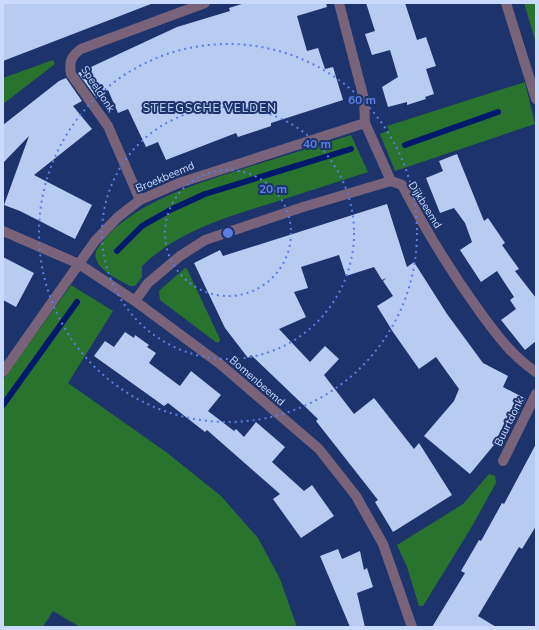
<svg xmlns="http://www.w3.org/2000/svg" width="539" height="630" font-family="'Nunito Sans',sans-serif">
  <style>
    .green { fill: #2a732e }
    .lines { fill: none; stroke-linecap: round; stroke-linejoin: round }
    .stream { stroke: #02186b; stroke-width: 6 }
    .building { fill: #b8cbf1 }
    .minor { stroke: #79637b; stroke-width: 10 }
    .ring { fill: none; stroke: #597fe5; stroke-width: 2; stroke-dasharray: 2 4 }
    .labels { text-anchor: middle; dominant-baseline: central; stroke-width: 4; stroke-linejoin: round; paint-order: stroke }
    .street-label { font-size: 11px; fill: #c9dafc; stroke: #1c336b }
    .neighbourhood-label { font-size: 12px; letter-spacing: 1px; fill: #c9dafc; stroke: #1c336b }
    .centre { fill: #597fe5; stroke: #1c336b; stroke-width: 2 }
    .ring-label { font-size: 12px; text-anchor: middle; font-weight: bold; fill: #597fe5; stroke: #1c336b; stroke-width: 4; stroke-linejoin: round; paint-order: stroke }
  </style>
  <rect width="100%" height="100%" fill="#1c336b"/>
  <path class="green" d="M524,3H536V43Z
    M53,60L55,64L3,104V78Z
    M525,82L535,124L395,171L380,134L389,130L387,126Z
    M351,135L368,172C336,182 304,193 272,203C226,217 178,231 142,266V277L135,286H130C117,278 92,269 96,251C126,202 203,182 255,165C287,155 319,145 351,135Z
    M185,268L187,269L219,337L220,340L219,342L217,343L160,300L159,292L161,289Z
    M71,285L113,311L68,383L166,452L221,496L258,538L280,579L297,627H80L53,611L43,627H3V380Z
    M489,474L495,476L496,483L471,528L423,606H419L407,567L397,545L463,504Z"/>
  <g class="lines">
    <path class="stream" d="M405,145L498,112
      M117,251L142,226L170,210L205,194L351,149
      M3,405L77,302"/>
  </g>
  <path class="building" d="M3,3H151V4L3,61Z
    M245,3H326L327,7L297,16L307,51L318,48L325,69L333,67L343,100L271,123V126L238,137L236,133L166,160L158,142L146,147L128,109L118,113L108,90L95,96L78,73L177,27L230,11L229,8Z
    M366,3H405L417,40L426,37L436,66L426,69L434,94L425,97L426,99L407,105V102L388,107L382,87L398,77L390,50L372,55L365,34L375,31Z
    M66,78L82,101L73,106L92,129L34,175L92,205L75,239L20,211L4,205L29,136L3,163V125L59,81Z
    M457,154L484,221L488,218L505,243L502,245L519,269L515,271L536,298V341L525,350L501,320L516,309L510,300L514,297L497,271L481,282L460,250L472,242L465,223L454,208L440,213L426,178L443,171L439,161Z
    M387,204L407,267L414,262L447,314L483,363L508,376L503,387L526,399L517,417L470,474L424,436L454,401L459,389L436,357L419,369L393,332L377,306L393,296L383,281L386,278L382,280L374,267L346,276L339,255L301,267L308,288L294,292L306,317L279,329L310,362L325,346L339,359L324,375L354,414L374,398L414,449L419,443L452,495L393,532L375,502L378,500L316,421L318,419L251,355L248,358L225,328L194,263L220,250L223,256Z
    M3,257L34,273L16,307L3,300Z
    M125,332L134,338L135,335L149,345L147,347L156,353L149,363L180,386L191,371L221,395L208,411L234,431L236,429L244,437L256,422L285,447L272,462L304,491L312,485L334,516L301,538L273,499L280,494L207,430L205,432L168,403L164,406L94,356L105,341L114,347Z
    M536,444V526L522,549L519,547L478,616L496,627H432L465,573L461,571L479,540L481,541L502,503L504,504Z
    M338,549L342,559L360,551L364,570L367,568L373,587L357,593L365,627H350L320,556Z"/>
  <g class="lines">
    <path class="minor" d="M339,3L364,99L365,123L391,181L402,185C425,229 451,272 480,312C497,335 512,356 536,372
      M506,3L536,99
      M140,200L108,126L71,74C69,62 71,56 81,49L205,3
      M3,231L79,264L135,301L220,364L319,449L356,496L383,544L412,627
      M135,301L148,283L180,256L205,240L303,207L391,181
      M3,372L95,241L118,217L140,200L179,183L365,123
      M503,461L536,394"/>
  </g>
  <g class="ring">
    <circle cx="228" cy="233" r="63"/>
    <circle cx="228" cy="233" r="126"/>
    <circle cx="228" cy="233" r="189"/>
  </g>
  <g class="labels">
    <g class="street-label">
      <text transform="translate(98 89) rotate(57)">Speeldonk</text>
      <text transform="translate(165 177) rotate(-23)">Broekbeemd</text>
      <text transform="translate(425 205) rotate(58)">Dijkbeemd</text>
      <text transform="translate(257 381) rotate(41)">Bomenbeemd</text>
      <text transform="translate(509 422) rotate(-64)">Buurtdonk</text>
    </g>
    <g class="neighbourhood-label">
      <text x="210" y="108">STEEGSCHE VELDEN</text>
    </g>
  </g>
  <circle cx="228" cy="233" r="6" class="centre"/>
  <g class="ring-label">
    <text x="362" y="104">60 m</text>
    <text x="317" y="148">40 m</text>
    <text x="273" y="193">20 m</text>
  </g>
  <rect width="539" height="630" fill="none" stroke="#c9dafc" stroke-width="8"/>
</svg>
